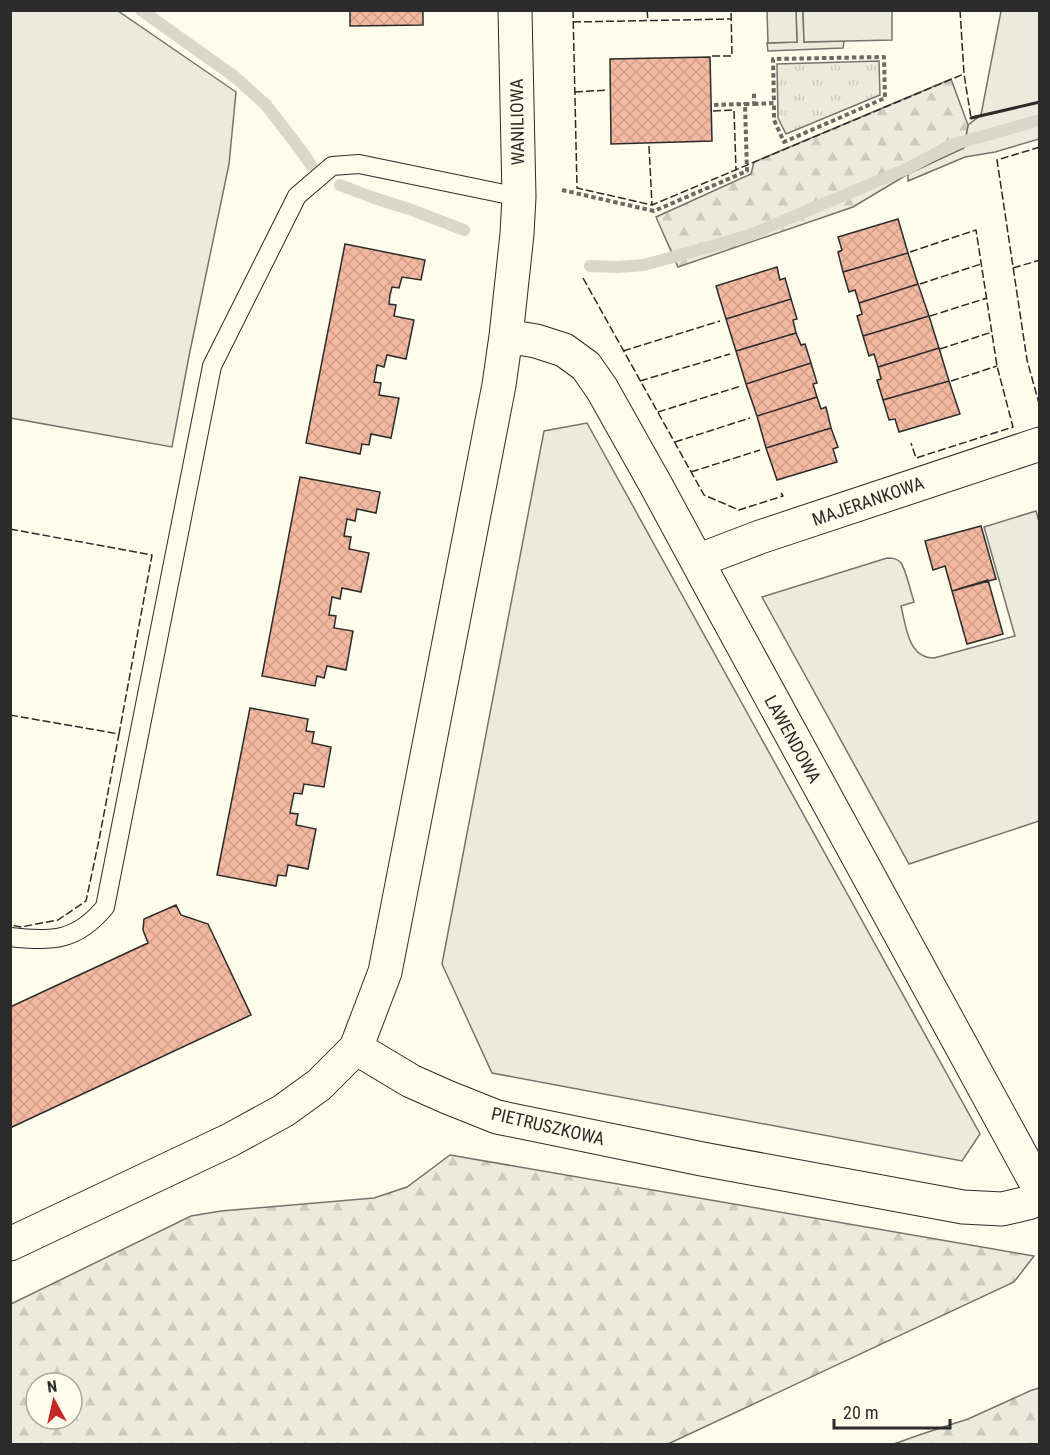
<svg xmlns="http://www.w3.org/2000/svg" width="1050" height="1455" font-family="'Roboto Condensed',sans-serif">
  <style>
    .grass { fill: #ecebdb; stroke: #74746e; stroke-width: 1.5 }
    .forest { fill: url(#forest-firs); stroke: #74746e; stroke-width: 1.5; fill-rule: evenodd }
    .park { fill: url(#park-tufts); stroke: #74746e; stroke-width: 1.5 }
    .parking { fill: #eceadb; stroke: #74746e; stroke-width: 1.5 }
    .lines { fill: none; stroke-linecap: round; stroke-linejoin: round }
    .stream { stroke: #d8d7c9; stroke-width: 12 }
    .building { fill: url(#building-cross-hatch); stroke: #2b2b2b; stroke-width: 1.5 }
    .lane-casing { stroke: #2b2b2b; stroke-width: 20 }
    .street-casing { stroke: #2b2b2b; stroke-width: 35 }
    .path { stroke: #6a6964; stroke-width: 4; stroke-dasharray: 4.5 3; stroke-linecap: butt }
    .lane { stroke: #fdfbea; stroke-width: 18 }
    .street { stroke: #fdfbea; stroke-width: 33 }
    .fence { stroke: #2b2b2b; stroke-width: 1.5; stroke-dasharray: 8 3; stroke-linecap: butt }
    .wall { stroke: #2b2b2b; stroke-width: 3 }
    .labels { text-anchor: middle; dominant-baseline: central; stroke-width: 4.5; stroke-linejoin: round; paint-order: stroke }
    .street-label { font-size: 18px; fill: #2b2b2b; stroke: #fdfbea }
  </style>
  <defs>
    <pattern id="forest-firs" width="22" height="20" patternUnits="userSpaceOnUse" patternTransform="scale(1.5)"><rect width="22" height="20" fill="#ecebdb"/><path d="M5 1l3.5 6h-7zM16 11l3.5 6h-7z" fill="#cbcabc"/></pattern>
    <pattern id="park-tufts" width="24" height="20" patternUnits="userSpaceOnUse" patternTransform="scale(1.5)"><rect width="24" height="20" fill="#ecebdb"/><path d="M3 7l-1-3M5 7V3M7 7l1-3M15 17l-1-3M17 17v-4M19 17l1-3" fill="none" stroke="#cbcabc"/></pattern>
    <pattern id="building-cross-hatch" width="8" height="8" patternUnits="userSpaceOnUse" patternTransform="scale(1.5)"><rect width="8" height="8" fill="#f2b8a0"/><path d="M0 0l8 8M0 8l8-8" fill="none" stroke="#d09e8a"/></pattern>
  </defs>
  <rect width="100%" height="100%" fill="#fdfbea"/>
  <path class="grass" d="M796,10L803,11L804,42L844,41L843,48L768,51L767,43L797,42Z
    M10,11H118L236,92L229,164L189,356L172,447L11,418Z
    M1001,11H1039V139L995,152L965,157L908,181V174L964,147L968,125L981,115Z
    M587,423L980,1134L962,1161L492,1073L442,964L544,431Z
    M1036,511L1040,525L1039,821L909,864L762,597L887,558C892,558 897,558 901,563C906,570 911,593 914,602L901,606C906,626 908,658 934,658L1015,636L984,527Z"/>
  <path class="forest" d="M951,79L968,125L964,148L908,174L853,207L678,267L656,217L751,174L754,162Z
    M450,1155L1034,1256L1014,1282L668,1444H11V1304L191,1216L221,1211L374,1198L407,1187ZM36,1383H72V1419H36Z
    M1039,1388V1444H894L919,1435L968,1419L1032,1390Z"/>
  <path class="park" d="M879,61L880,95L786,134L778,118L777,64Z"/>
  <path class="parking" d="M767,11H796L797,42L768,43Z
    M803,11H892V40L804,42Z"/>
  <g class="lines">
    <path class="stream" d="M141,10L235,77L266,105L300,149L311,165
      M340,185L374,198L412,210L464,230
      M590,266L617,267L644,265L720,244L752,234L909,168L951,145L1040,120"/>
  </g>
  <path class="building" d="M350,10H423V25L350,26Z
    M710,57L712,141L611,144L610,59Z
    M898,219L908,253L843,272L838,252L842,250L838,237Z
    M345,244L425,260L421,280L402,277L399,288L392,287L390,295L389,304L396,305L394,316L414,320L406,359L387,355L384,367L377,365L374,382L381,383L379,395L399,398L391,438L371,434L369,445L362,444L360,454L306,443Z
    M908,253L918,284L859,303L855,290L849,292L843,272Z
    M777,267L780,280L785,278L791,299L726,319L716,286Z
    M918,284L929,316L863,336L857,316L862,314L859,303Z
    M791,299L797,319L793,320L796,333L736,351L726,319Z
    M929,316L939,348L878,367L874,354L869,356L863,336Z
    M796,333L801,345L805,344L811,363L746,384L736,351Z
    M939,348L949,381L883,400L877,380L881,379L878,367Z
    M811,363L817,383L813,384L817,397L757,416L746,384Z
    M949,381L960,414L899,432L895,419L889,420L883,400Z
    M817,397L821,409L826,407L831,428L766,448L757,416Z
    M831,428L838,447L833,449L837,462L777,480L766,448Z
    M300,477L380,492L376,513L357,509L355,521L347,519L344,536L351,537L349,549L369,553L361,592L342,588L340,599L332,597L329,615L336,616L334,628L353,631L346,670L327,666L324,678L317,676L315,686L262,676Z
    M981,526L996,579L952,591L945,566L933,570L925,541Z
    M988,580L1003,634L967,644L952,591Z
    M250,708L308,719L306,731L314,732L312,743L331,747L324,787L304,784L302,794L294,793L290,813L298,814L296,825L316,829L308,869L288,865L286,876L278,875L276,886L217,875Z
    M176,905L181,915L208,924L251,1015L10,1128V1007L148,943L143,930L144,919Z"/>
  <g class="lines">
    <defs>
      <path id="lane" d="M10,937C52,942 77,941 105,907L212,366L297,196L332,166L359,164L519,197"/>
      <path id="street" d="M506,336L536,341L564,350L586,366L602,389L657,487L718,600L1040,1190
        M697,561L760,537L1040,444
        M356,1048L411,1081L447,1097L497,1117L702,1159L963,1207L1002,1209L1028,1203L1040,1198
        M10,1244L230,1140L283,1111L319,1085L356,1048L385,972L499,385L506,336L517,234L519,197L515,10"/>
    </defs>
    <use href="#lane" class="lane-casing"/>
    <use href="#street" class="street-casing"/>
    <path class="path" d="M754,104L774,103V120L784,142L885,98L884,57L773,59L774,103
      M714,105L745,104
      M562,190L654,211L747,171L745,104H754V92"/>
    <use href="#lane" class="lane"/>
    <use href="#street" class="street"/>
    <path class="fence" d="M573,10L577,188L652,205L964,74
      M647,10L648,21
      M960,10L964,74L971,118
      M573,22L731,19
      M712,56H732L731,10
      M575,92L608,90
      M713,111L734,110L736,170
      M649,146L652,205
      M1040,147L997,160L1027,360L1040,407
      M910,252L976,230L997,366L1013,427L916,458L911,443
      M1013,268L1040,260
      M583,278L704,495L739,510L783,496L781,493
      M920,284L981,264
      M930,316L987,298
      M940,349L992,332
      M623,351L720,321
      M640,381L730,354
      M951,381L997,366
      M658,412L741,386
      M675,442L750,418
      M691,472L760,450
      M10,529L152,555L119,734
      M10,715L119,734L99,840L86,901L58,920L21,927L10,925"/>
    <path class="wall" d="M971,118L1040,102"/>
  </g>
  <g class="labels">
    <g class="street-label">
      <text transform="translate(517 122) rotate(-91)">WANILIOWA</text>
      <text transform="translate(868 501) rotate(-19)">MAJERANKOWA</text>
      <text transform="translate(793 739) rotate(61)">LAWENDOWA</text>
      <text transform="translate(548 1126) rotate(13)">PIETRUSZKOWA</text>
    </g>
  </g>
  <rect width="1050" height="1455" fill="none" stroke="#2b2b2b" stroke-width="24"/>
  <g transform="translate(54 1401) rotate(352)"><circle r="28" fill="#fdfbea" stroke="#a9a89e" stroke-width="1.5"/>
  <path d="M0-4.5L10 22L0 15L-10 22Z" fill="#c62828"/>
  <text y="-9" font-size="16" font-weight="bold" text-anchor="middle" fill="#2b2b2b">N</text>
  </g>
  <path d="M834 1419v9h116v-9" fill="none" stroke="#2b2b2b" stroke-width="3"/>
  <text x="843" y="1419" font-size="18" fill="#2b2b2b" stroke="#fdfbea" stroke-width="4.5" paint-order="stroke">20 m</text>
</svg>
